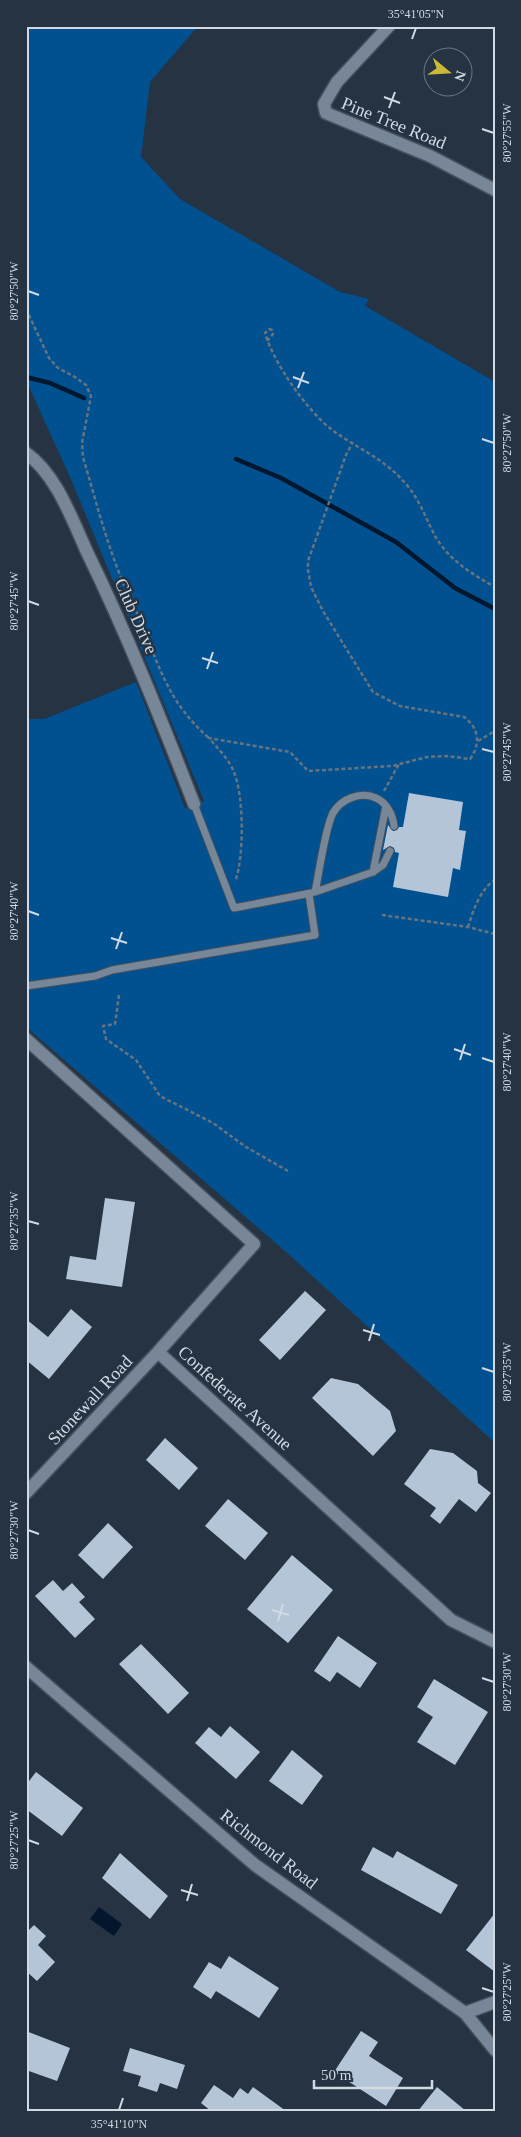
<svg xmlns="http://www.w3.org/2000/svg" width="521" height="2137" font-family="Georgia,serif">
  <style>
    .green { fill: #015190 }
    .water { fill: #02172d }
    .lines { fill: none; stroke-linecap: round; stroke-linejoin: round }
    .stream { stroke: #02172d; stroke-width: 4.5 }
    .building { fill: #b4c5d7 }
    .lane-casing { stroke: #45505c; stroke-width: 9 }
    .street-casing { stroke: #45505c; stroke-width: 15 }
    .path { stroke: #67737f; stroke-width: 2.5; stroke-dasharray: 4 2.5; stroke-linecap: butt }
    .lane { stroke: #778798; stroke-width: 7 }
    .street { stroke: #778798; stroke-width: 12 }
    .ticks { fill: none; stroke: #d1dae3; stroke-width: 2 }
    .labels { text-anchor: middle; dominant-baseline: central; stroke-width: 5; stroke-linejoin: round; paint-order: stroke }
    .street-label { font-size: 18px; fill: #d1dae3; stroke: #253342 }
    .neatline { fill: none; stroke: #d1dae3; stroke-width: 2 }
    .ticks-label { font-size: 12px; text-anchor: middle; fill: #d1dae3 }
  </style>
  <rect width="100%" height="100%" fill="#253342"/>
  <path class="green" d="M26,26H198L150,82L141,157L180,199L340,292L369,299L365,306L495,382V1443L285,1251L26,1027V719H44L136,682L185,808L204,801L70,477L26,380Z"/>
  <path class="water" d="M99,1907L122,1924L114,1936L90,1919Z"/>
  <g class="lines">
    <path class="stream" d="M26,377L50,383L84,398
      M236,459L281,478L396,542L455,588L495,609"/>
  </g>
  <path class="building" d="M409,793L463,802L459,830L466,831L460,870L453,868L448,897L393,887L399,853L395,852L394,848L390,846L383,850L388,825L393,831L397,830L399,827H403Z
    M105,1198L135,1202L122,1287L66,1279L70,1256L96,1260Z
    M305,1291L326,1310L280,1360L259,1340Z
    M71,1309L92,1327L49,1379L26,1360V1319L48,1337Z
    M331,1378L358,1384L390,1411L396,1431L373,1456L312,1398Z
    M165,1438L198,1468L179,1490L146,1460Z
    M430,1449L453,1453L477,1471L478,1483L491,1493L476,1512L459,1499L440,1524L430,1516L436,1508L404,1484Z
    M228,1499L268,1533L245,1560L205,1526Z
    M108,1523L133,1547L103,1579L78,1555Z
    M292,1555L333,1590L288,1643L247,1609Z
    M53,1580L63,1591L72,1583L85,1597L79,1602L95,1619L75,1638L35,1596Z
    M338,1636L377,1663L360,1688L337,1672L330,1682L314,1671Z
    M141,1644L189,1693L168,1714L119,1664Z
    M434,1679L488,1712L455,1765L417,1742L433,1717L417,1707Z
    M230,1726L260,1752L236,1779L195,1743L209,1727L221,1737Z
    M292,1750L323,1776L302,1805L269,1781Z
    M36,1772L83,1808L62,1836L26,1809V1785Z
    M373,1847L393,1858L397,1851L458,1885L441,1914L361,1870Z
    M120,1853L168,1896L150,1919L102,1878Z
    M495,1913V1972L466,1950Z
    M34,1925L46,1936L38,1945L55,1962L37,1981L26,1971V1933Z
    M229,1956L279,1988L259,2018L216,1991L211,1999L193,1987L209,1962L221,1969Z
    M26,2031L70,2048L57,2081L26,2070Z
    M361,2031L378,2042L369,2056L403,2078L386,2106L334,2072Z
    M130,2048L185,2065L177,2089L160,2083L157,2092L138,2086L141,2076L123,2071Z
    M214,2085L233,2098L240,2088L248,2094L253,2087L286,2111H211L201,2103Z
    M437,2087L466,2111H418Z"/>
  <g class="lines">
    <defs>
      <path id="lane" d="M194,804L234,908L311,893
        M390,851L383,865L373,872L315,892C319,874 325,828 333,813C341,799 360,791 376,798C387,803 393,815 394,826
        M373,872L386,806
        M26,986L95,976L112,970L315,935L309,894"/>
      <path id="street" d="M389,26L337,82L324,104L326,113L430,156L495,190
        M26,453C56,474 72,519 87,552C127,634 161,719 194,804
        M26,1039L254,1244L158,1352L26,1493
        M158,1352L451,1620L495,1642
        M26,1667L255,1865L465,2013L495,2050
        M465,2013L495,2002"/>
    </defs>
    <use href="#lane" class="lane-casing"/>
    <use href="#street" class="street-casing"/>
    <path class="path" d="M26,31L30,26
      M26,309L49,358L58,368L75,377L86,385L91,396L82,443L83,457C95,498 106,541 122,580C127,594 135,608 141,622C160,669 169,703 209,738
      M267,341L273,334L272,330L269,329L265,333C274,364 307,410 331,429C360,451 386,458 410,489C420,502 426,518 433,532C446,558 470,573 495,587
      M478,741L495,731
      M384,791L399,764
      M236,879C244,854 244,797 234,772C229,759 218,749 209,738L290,752L308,771L392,766L427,757L447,756L470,759C481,744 479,728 464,717L400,706L373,692L323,611L311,587L308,570V561L346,455L353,442
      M382,915L468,927L495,934
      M468,927C473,911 480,889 495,880
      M119,995L115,1024L103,1026L106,1039L136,1060L160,1096L213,1123L246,1147L288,1171"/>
    <use href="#lane" class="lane"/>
    <use href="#street" class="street"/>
  </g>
  <path class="ticks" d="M412,39L416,28M384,97L400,103M389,108L395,92M482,129L494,133M28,291L39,295M293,377L309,383M298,388L304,372M482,439L494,443M28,601L39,605M202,658L218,663M207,669L213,652M482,749L494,752M28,911L39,915M111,938L127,943M116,949L122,932M454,1049L471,1055M482,1058L494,1062M460,1060L465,1044M28,1221L39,1224M363,1330L380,1335M369,1341L374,1324M482,1368L494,1372M28,1530L39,1534M272,1610L289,1615M278,1621L283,1604M482,1678L494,1682M28,1840L39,1844M181,1890L198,1895M187,1901L192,1884M482,1988L494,1992M119,2110L123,2098"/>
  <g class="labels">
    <g class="street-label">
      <text transform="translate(394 123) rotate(22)">Pine Tree Road</text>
      <text transform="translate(136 616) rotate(66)">Club Drive</text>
      <text transform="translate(235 1398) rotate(42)">Confederate Avenue</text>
      <text transform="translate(90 1400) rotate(-47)">Stonewall Road</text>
      <text transform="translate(269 1849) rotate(38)">Richmond Road</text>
    </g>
  </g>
  <rect width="521" height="2137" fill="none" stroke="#253342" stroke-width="55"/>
  <g transform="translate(448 72) rotate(108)"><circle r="24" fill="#253342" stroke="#6a7682"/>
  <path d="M0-4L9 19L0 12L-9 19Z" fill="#ccb938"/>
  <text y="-8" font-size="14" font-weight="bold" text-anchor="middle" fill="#d1dae3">N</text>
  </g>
  <path d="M314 2080v8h118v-8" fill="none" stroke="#d1dae3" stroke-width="2.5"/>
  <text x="321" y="2080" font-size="15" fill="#d1dae3" stroke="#253342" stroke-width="4" paint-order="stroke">50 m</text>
  <rect x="28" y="28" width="466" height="2082" class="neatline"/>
  <g class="ticks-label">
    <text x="416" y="18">35°41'05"N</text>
    <text transform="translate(507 133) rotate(-90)" y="4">80°27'55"W</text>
    <text transform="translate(14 291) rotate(-90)" y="4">80°27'50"W</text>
    <text transform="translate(507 443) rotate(-90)" y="4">80°27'50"W</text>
    <text transform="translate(14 601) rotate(-90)" y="4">80°27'45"W</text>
    <text transform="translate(507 752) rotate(-90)" y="4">80°27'45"W</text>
    <text transform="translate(14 911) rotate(-90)" y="4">80°27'40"W</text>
    <text transform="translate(507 1062) rotate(-90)" y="4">80°27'40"W</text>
    <text transform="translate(14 1221) rotate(-90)" y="4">80°27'35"W</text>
    <text transform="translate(507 1372) rotate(-90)" y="4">80°27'35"W</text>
    <text transform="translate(14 1530) rotate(-90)" y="4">80°27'30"W</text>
    <text transform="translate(507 1682) rotate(-90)" y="4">80°27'30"W</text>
    <text transform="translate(14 1840) rotate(-90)" y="4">80°27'25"W</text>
    <text transform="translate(507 1992) rotate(-90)" y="4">80°27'25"W</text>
    <text x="119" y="2128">35°41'10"N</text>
  </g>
</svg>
